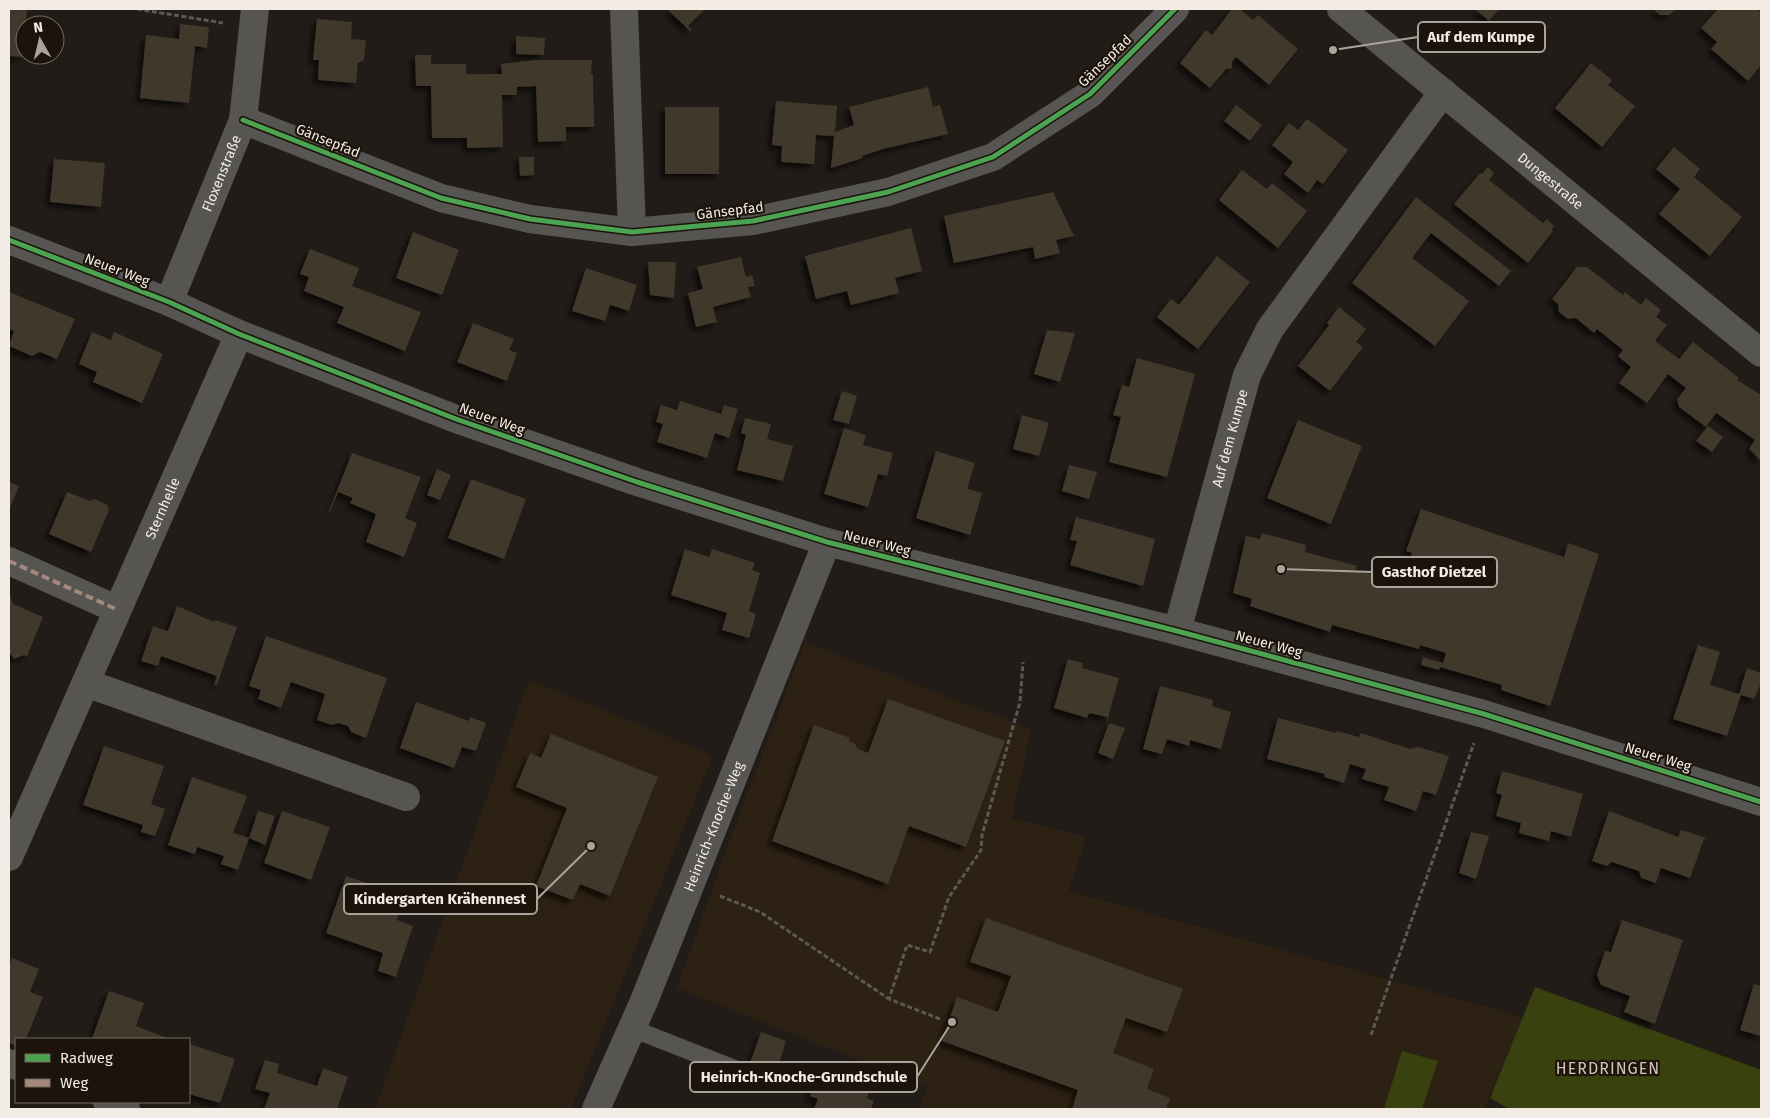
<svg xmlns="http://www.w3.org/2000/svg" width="1770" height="1118" font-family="'Fira Sans',sans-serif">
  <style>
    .built { fill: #2d2113 }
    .green { fill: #39420f }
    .building { fill: #41382b; filter: url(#shadow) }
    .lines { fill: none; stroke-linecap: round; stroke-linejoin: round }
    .path { stroke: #5b5856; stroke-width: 3; stroke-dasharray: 5 2.5; stroke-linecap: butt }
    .service { stroke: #565552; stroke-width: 18 }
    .minor { stroke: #565552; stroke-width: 28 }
    .tertiary { stroke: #565552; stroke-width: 28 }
    .quiet { stroke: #a5887d; stroke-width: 4; stroke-dasharray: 8 4; stroke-linecap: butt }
    .cycleway-casing { stroke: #1c130a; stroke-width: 8 }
    .cycleway { stroke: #4ca352; stroke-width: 5 }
    .labels { text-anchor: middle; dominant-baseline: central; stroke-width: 4.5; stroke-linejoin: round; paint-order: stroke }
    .street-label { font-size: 14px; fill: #f2ece5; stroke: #1c130a }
    .quarter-label { font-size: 16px; letter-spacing: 1px; fill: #d0c4b7; stroke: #1c130a }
    .leader { fill: none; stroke: #a9a39d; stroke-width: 2 }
    .callout-dot { fill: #a9a39d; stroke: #1c130a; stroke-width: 2 }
    .callout { fill: #1c130a; stroke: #a9a39d; stroke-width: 2 }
    .callout-label { font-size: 15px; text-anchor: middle; font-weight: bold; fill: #f2ece5 }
  </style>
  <defs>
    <filter id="shadow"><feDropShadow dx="-4.5" dy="4.5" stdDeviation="2.5" flood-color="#0009"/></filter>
  </defs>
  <rect width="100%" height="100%" fill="#211c17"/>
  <path class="built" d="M805,642L1031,729L1012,818L1086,837L1069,891L1523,1017L1484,1109H919L927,1087L677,988L728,845Z
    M529,680L713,755L571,1109H375Z"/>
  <path class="green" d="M1535,987L1761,1070V1109H1509L1490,1098Z
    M1402,1051L1438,1061L1422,1109H1384Z"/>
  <path class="building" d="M9,9H27L23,57L9,56Z
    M667,9H705L688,26L692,30L690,31Z
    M1232,9H1240L1253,20L1258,15L1298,49L1269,85L1236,57L1232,62V68L1226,69L1210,88L1180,63L1206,30L1212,35Z
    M1475,9H1499L1489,21Z
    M1653,9H1675L1670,15H1660Z
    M1718,9H1757L1761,13V65L1748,81L1711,49L1717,42L1701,28Z
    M317,19L352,22L351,39L366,40L364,60L358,63L356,83L318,80L319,60H313Z
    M180,24L209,27L207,48L195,46L189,103L140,98L146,35L179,39Z
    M516,36L545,38L544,55L516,54Z
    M415,55H431V64H466V74H502L501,64L536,60H592L591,74H593L594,127H566V141L538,142L536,86L517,87V95H502L503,147L467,148V138H432L431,86H416Z
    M1591,63L1612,80L1608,85L1635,106L1602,147L1555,108Z
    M928,87L933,107L940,105L948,134L883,149L862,156L863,158L831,168L834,136L816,135L814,164L781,162L782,146L772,145L776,101L837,106L835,132L854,125L849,107Z
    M1236,105L1262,125L1250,141L1224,121Z
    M665,107H719V174H665Z
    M1307,119L1348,150L1323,184L1317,180L1308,193L1284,174L1293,162L1272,145L1289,123L1298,130Z
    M1674,147L1700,169L1694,177L1742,217L1710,256L1659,214L1680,189L1656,169Z
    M519,157H534V175L520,176Z
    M54,159L105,163L101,207L50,202Z
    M1488,167L1494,173L1489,180L1543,223L1547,219L1554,226L1551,229L1553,231L1528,263L1454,204L1480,173L1482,174Z
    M1242,170L1267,189L1272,183L1307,211L1278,248L1219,200Z
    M1053,192L1074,236L1056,240L1060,253L1035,259L1033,247L954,263L944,216Z
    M1416,197L1511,271L1499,286L1431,233L1412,258L1469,301L1435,346L1352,283Z
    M911,228L922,271L895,278L899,293L851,305L847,291L816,299L805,256Z
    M413,232L459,250L442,295L396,278Z
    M310,249L359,268L352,286L421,312L405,351L337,323L344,307L304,291L309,277L300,274Z
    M1217,256L1250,282L1198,349L1157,317L1171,299L1179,305Z
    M741,257L746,277L752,275L755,286L748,287L751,297L713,307L717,322L696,327L688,293L703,289L697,267Z
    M648,262H676L674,298L650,295Z
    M1577,267H1587L1623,295L1625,292L1641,305L1646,298L1661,310L1656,317L1667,325L1655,341L1679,359L1693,342L1739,378L1737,380L1761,395V461L1749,449L1755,440L1716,413L1706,427L1679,407L1677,399L1686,388L1668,374L1647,403L1619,383L1631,367L1618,356L1623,350L1597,329L1594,333L1576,318L1568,319L1559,312L1558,304L1552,299Z
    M586,268L637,285L629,311L610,305L605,321L572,311Z
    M9,292L75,319L57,359L40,352L32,356L9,346L14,331L9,329Z
    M1339,307L1366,329L1356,342L1363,347L1330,391L1298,366L1329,325L1327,323Z
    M473,323L514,339L509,350L517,353L507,381L457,362Z
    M1047,330L1075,333L1060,382L1034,374Z
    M92,332L111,340L114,332L163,354L142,403L93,382L97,372L79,364Z
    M1137,358L1195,374L1167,477L1109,462L1121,417L1113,415L1122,385L1129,387Z
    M842,391L857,396L849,424L833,420Z
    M680,401L721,414L724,405L738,409L729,438L715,433L707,458L657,442L663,424L656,422L661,405L677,410Z
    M1022,415L1049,423L1039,456L1013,449Z
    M745,418L771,424L767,439L793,446L783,481L737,470L746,435L741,433Z
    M1298,420L1362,446L1331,524L1267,498Z
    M1708,426L1723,437L1712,452L1696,441Z
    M844,428L866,435L863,445L893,453L887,476L878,474L868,507L824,494Z
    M936,451L975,463L967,489L982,493L970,535L916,518Z
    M352,453L421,477L405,518L417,523L404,557L366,542L376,514L350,503L353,498L338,492L330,512L329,511Z
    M1069,465L1097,472L1089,499L1062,491Z
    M437,469L451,475L440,500L427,495Z
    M471,479L526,499L504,559L448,538Z
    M9,482L19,486L9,510Z
    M67,492L90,501L95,499L107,505L109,510L91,552L49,534Z
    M1421,509L1564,557L1568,543L1599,554L1550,706L1501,690L1502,685L1440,667L1439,670L1421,665L1423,657L1443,663L1446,653L1420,645L1419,649L1332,625L1330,632L1250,606L1252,599L1233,593L1246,536L1260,539L1262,533L1306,545L1305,552L1357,566L1355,570L1374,575L1372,580L1400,588L1412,553L1406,551Z
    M1076,517L1155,539L1143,586L1070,565L1077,541L1070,540Z
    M685,549L709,557L712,549L755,563L752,570L760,573L749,611L756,614L749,638L722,630L727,613L671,595Z
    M9,593L13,604L43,617L27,656L24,655L14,659L9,652Z
    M177,606L214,622L215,620L237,627L217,685H214L217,676L161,656L158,666L141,661L153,626L168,631Z
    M266,636L387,678L366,738L351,732L348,726L338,723L332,725L317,720L325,694L291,682L281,708L258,699L261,690L249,686Z
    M1698,645L1720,652L1710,685L1739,694L1747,668L1761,673V683L1754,699L1741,695L1727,736L1673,719Z
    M1068,659L1083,663L1082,668L1119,678L1106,725L1107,717L1089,713L1087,718L1054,708Z
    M1160,686L1213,700L1212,706L1231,712L1221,749L1190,740L1189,746L1167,739L1162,754L1143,749Z
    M888,699L1005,741L966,847L909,826L888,884L772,841L814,725L850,738L849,741L854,743L858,749L868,753Z
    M416,702L469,721L470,717L486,723L476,751L462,747L454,768L400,748Z
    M1278,718L1336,733L1337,731L1359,737L1361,733L1410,749L1418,747L1449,756L1436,795L1423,791L1416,811L1384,800L1389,787L1362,779L1366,769L1350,764L1344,783L1324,777L1325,774L1267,759Z
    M1109,723L1125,728L1113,759L1098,753Z
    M551,734L658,777L610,896L580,884L573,900L536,886L567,808L516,787L530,753L541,758Z
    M104,746L164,766L151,804L165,809L155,836L141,832L143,825L83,805Z
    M1502,771L1583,794L1571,837L1551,831L1549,841L1519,833L1521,823L1496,816L1502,795L1496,793Z
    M192,777L247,796L233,833L249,838L238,870L221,864L224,856L197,847L195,854L168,845Z
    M258,811L275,816L265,845L249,838Z
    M282,811L330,827L311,880L264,863Z
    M1609,811L1678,837L1681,830L1707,838L1704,839L1690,878L1661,868L1656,883L1641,878L1639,871L1612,862L1607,866L1592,861Z
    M1471,832L1489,836L1476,879L1459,873Z
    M346,876L405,896L397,920L413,926L396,977L378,971L383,953L326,933Z
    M986,918L1183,989L1167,1032L1126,1018L1113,1053L1154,1069L1147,1089L1170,1098L1166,1109H1072L1078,1090L942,1041L957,997L998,1012L1011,976L970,962Z
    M1622,920L1683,940L1655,1024L1624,1012L1630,996L1601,985L1597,975L1605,951L1611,952Z
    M12,958L39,969L30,992L43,997L26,1039H16V1046L9,1043V967Z
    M1754,984L1761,986V1036L1740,1030Z
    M109,991L144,1003L136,1026L170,1039H92Z
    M761,1032L786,1041L773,1083L746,1074Z
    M189,1044L235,1059L220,1103L189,1094Z
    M265,1060L279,1064L277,1073L317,1086L323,1068L348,1077L337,1109H264L270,1093L255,1089Z
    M820,1069L871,1088L867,1098L874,1101L871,1109H814L818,1099L810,1096Z"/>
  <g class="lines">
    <path class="path" d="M137,9L223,23
      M720,896L760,912L889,999
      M940,1019L889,999L907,945L930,952L949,897L981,850L982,835L1020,702L1023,662
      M1371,1035L1474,743"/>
    <path class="service" d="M631,1028L735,1069"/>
    <g class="minor">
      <path d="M624,9L632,232"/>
      <path d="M243,120L441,198L530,219L632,232L753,221L888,192L993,157L1090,94L1175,9"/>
      <path d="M9,240L169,302L239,334L456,419L637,482L827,542L1177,631L1484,714L1761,802"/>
      <path id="s1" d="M169,302L243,120L255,9"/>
      <path d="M9,561L116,609"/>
      <path id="s2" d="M1177,631L1247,375L1270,329L1443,92"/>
      <path d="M86,683L406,797"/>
      <path id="s3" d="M9,857L239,334"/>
      <path d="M9,1063L16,1066"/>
      <path d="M107,1102L126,1109"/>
      <path id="s4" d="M596,1109L644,1001L827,542"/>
    </g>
    <path class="tertiary" id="s5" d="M1341,9L1761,353"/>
    <path class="quiet" d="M9,561L116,609"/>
    <defs>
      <path id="cycleway" d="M243,120L441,198L530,219L632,232L753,221L888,192L993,157L1090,94L1175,9
        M9,240L169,302L239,334L456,419L637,482L827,542L1177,631L1484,714L1761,802"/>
    </defs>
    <use href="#cycleway" class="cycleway-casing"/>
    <use href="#cycleway" class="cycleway"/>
  </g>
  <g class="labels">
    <g class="street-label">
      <text transform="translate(1105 61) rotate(-44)">Gänsepfad</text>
      <text transform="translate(328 141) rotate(22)">Gänsepfad</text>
      <text stroke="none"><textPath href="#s1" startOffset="139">Floxenstraße</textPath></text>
      <text stroke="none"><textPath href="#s5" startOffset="271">Dungestraße</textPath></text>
      <text transform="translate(730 211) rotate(-7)">Gänsepfad</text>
      <text transform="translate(117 270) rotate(21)">Neuer Weg</text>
      <text transform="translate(492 419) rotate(20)">Neuer Weg</text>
      <text stroke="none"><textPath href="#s2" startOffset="200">Auf dem Kumpe</textPath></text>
      <text stroke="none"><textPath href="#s3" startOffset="381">Sternhelle</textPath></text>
      <text transform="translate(877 543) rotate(14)">Neuer Weg</text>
      <text transform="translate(1269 644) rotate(15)">Neuer Weg</text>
      <text transform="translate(1658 757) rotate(17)">Neuer Weg</text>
      <text stroke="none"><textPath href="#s4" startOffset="306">Heinrich-Knoche-Weg</textPath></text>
    </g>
    <g class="quarter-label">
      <text x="1608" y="1068">HERDRINGEN</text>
    </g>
  </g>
  <path class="leader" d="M1333 50L1418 37M1281 569L1372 572M591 846L537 899M952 1022L917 1077"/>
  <g class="callout-dot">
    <circle cx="1333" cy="50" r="5"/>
    <circle cx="1281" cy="569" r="5"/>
    <circle cx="591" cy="846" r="5"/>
    <circle cx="952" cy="1022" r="5"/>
  </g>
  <g class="callout">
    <rect x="1418" y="22" width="127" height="30" rx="5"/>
    <rect x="1372" y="557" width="125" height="30" rx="5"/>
    <rect x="344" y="884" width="193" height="30" rx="5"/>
    <rect x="690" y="1062" width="227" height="30" rx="5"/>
  </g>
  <g class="callout-label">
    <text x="1481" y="42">Auf dem Kumpe</text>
    <text x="1434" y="577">Gasthof Dietzel</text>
    <text x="440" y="904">Kindergarten Krähennest</text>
    <text x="804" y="1082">Heinrich-Knoche-Grundschule</text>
  </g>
  <rect width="1770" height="1118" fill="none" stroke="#f2ece5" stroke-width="20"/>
  <rect x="15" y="1038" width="175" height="65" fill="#1c130a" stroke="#726a62"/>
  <rect x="25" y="1054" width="25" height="8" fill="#4ca352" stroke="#726a62"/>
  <text x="60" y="1063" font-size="15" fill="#f2ece5">Radweg</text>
  <rect x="25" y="1079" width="25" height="8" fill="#a5887d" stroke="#726a62"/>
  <text x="60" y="1088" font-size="15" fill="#f2ece5">Weg</text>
  <g transform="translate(40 40) rotate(352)"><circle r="24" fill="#1c130a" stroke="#726a62"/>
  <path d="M0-4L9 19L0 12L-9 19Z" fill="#a9a39d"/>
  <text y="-8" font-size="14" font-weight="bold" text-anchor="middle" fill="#f2ece5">N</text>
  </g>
</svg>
